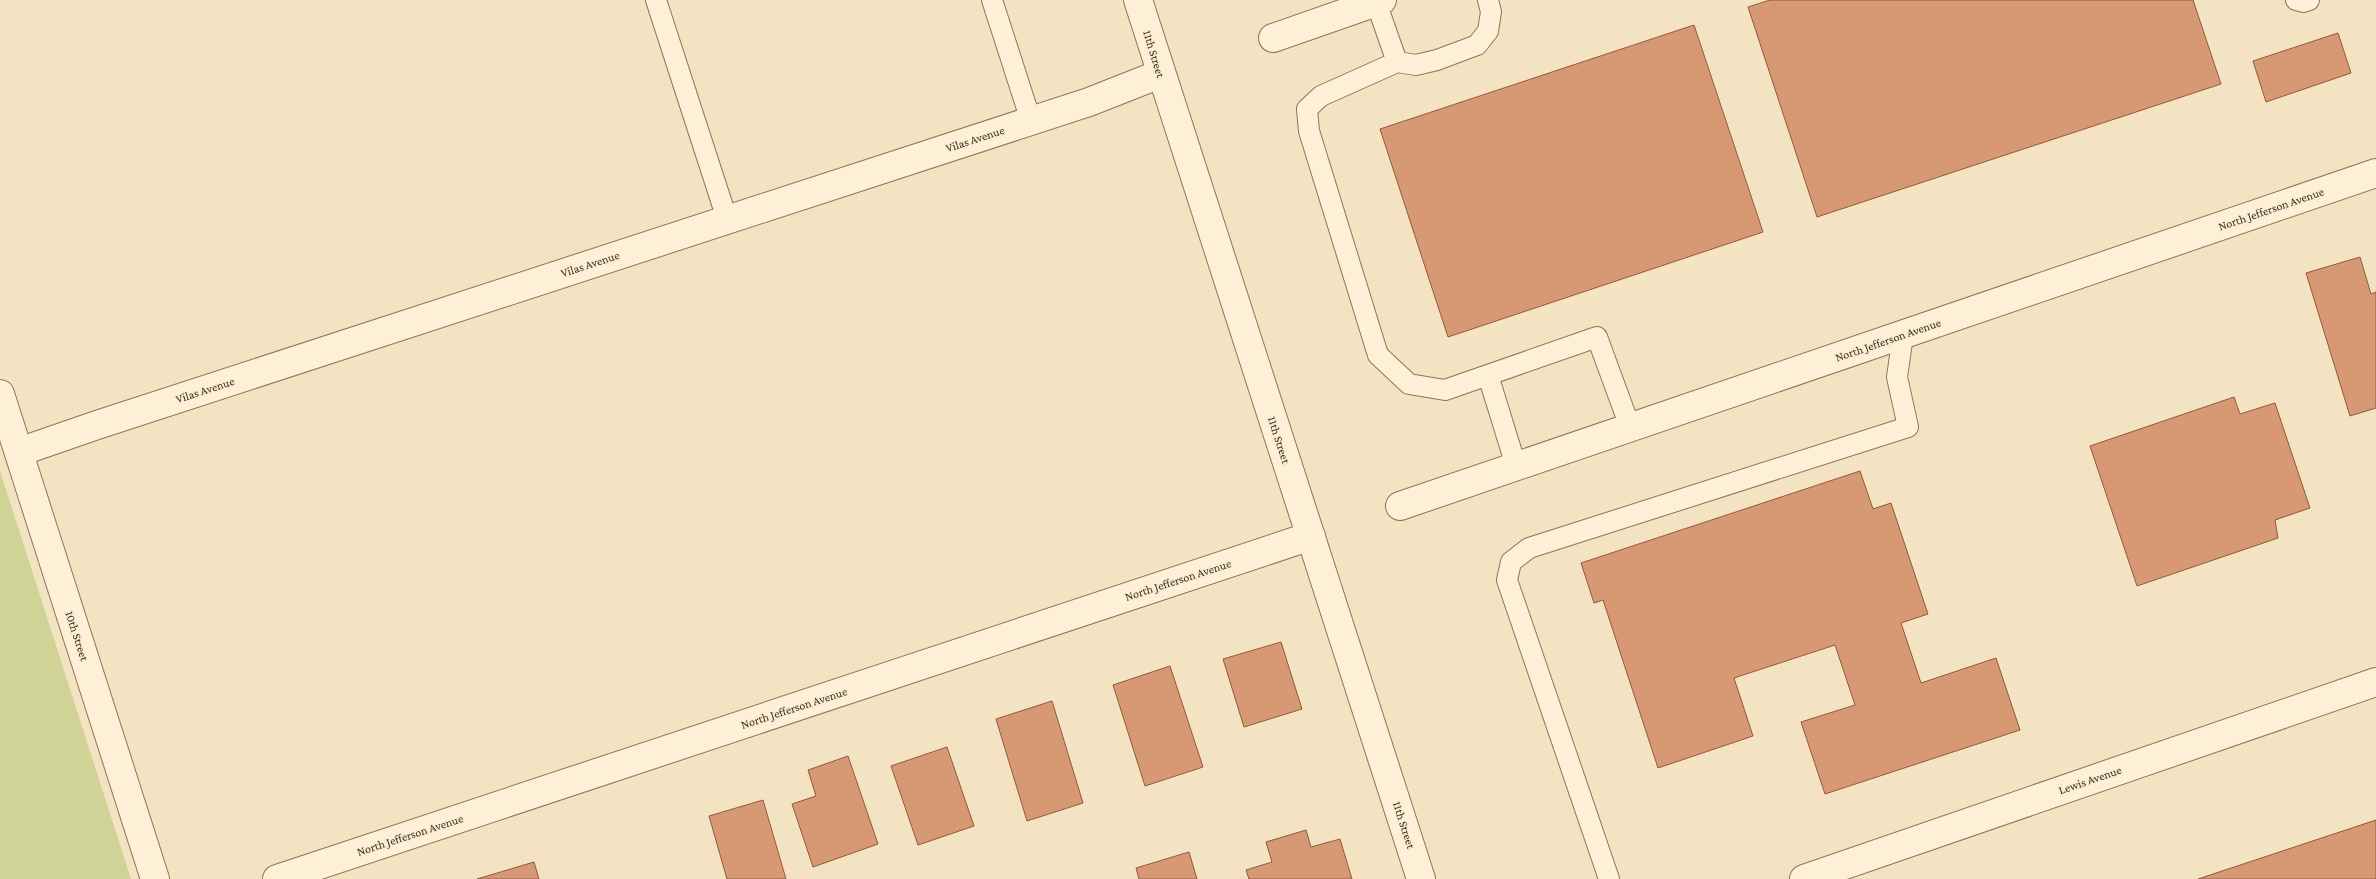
<svg xmlns="http://www.w3.org/2000/svg" width="2376" height="879" font-family="'Crimson Pro',serif">
  <style>
    .green { fill: #cfd395 }
    .building { fill: #d69974; stroke: #92593a }
    .lines { fill: none; stroke-linecap: round; stroke-linejoin: round }
    .lane-casing { stroke: #907357; stroke-width: 22 }
    .street-casing { stroke: #907357; stroke-width: 30 }
    .lane { stroke: #fdf0d7; stroke-width: 20 }
    .street { stroke: #fdf0d7; stroke-width: 28 }
    .labels { text-anchor: middle; dominant-baseline: central; stroke-width: 4; stroke-linejoin: round; paint-order: stroke }
    .street-label { font-size: 12px; fill: #3e2c1d; stroke: #faedd4 }
  </style>
  <rect width="100%" height="100%" fill="#f3e3c3"/>
  <path class="green" d="M0,471L131,879H0Z"/>
  <path class="building" d="M1770,0H2193L2221,84L1817,217L1748,7Z
    M1694,25L1763,232L1448,337L1380,129Z
    M2338,33L2351,73L2266,102L2253,61Z
    M2360,257L2371,294L2376,292V408L2350,416L2306,273Z
    M2234,397L2240,414L2275,403L2310,508L2275,520L2278,538L2137,586L2090,446Z
    M1860,471L1873,509L1891,503L1928,614L1901,623L1921,683L1996,658L2020,730L1825,794L1801,722L1855,705L1835,645L1734,678L1753,736L1658,768L1603,600L1594,603L1581,563Z
    M1281,642L1302,709L1244,727L1223,659Z
    M1170,666L1203,767L1145,786L1113,685Z
    M1052,701L1083,803L1027,821L996,719Z
    M947,747L974,826L918,845L891,766Z
    M848,756L878,844L813,867L792,804L816,796L808,770Z
    M763,800L786,879H727L709,816Z
    M2376,820V879H2198Z
    M1306,830L1311,847L1340,839L1352,879H1249L1246,870L1272,862L1266,842Z
    M1189,852L1197,879H1139L1136,868Z
    M534,862L539,879H477Z"/>
  <g class="lines">
    <defs>
      <path id="lane" d="M656,0L727,219
        M992,0L1031,121
        M2296,0L2303,2L2309,0
        M1376,2L1397,62L1416,65L1437,60L1477,45L1488,31L1491,12L1488,0
        M1397,62L1321,96L1307,109L1309,131L1378,355L1409,384L1445,390L1597,337L1630,427
        M1488,375L1516,466
        M1609,879L1507,580L1511,562L1529,548L1908,427L1897,377L1903,335"/>
      <path id="street" d="M1138,0L1421,879
        M1273,38L1382,0
        M0,394L155,879
        M19,452L97,425L1089,102L1160,74
        M1400,506L2376,173
        M277,879L1311,536
        M1804,879L2376,682"/>
    </defs>
    <use href="#lane" class="lane-casing"/>
    <use href="#street" class="street-casing"/>
    <use href="#lane" class="lane"/>
    <use href="#street" class="street"/>
  </g>
  <g class="labels">
    <g class="street-label">
      <text transform="translate(1154 54) rotate(73)">11th Street</text>
      <text transform="translate(975 139) rotate(-18)">Vilas Avenue</text>
      <text transform="translate(2271 209) rotate(-19)">North Jefferson Avenue</text>
      <text transform="translate(590 264) rotate(-18)">Vilas Avenue</text>
      <text transform="translate(1888 340) rotate(-19)">North Jefferson Avenue</text>
      <text transform="translate(205 390) rotate(-18)">Vilas Avenue</text>
      <text transform="translate(1279 440) rotate(72)">11th Street</text>
      <text transform="translate(1178 580) rotate(-18)">North Jefferson Avenue</text>
      <text transform="translate(77 636) rotate(72)">10th Street</text>
      <text transform="translate(794 708) rotate(-18)">North Jefferson Avenue</text>
      <text transform="translate(2090 780) rotate(-19)">Lewis Avenue</text>
      <text transform="translate(1404 825) rotate(72)">11th Street</text>
      <text transform="translate(410 835) rotate(-18)">North Jefferson Avenue</text>
    </g>
  </g>
</svg>
